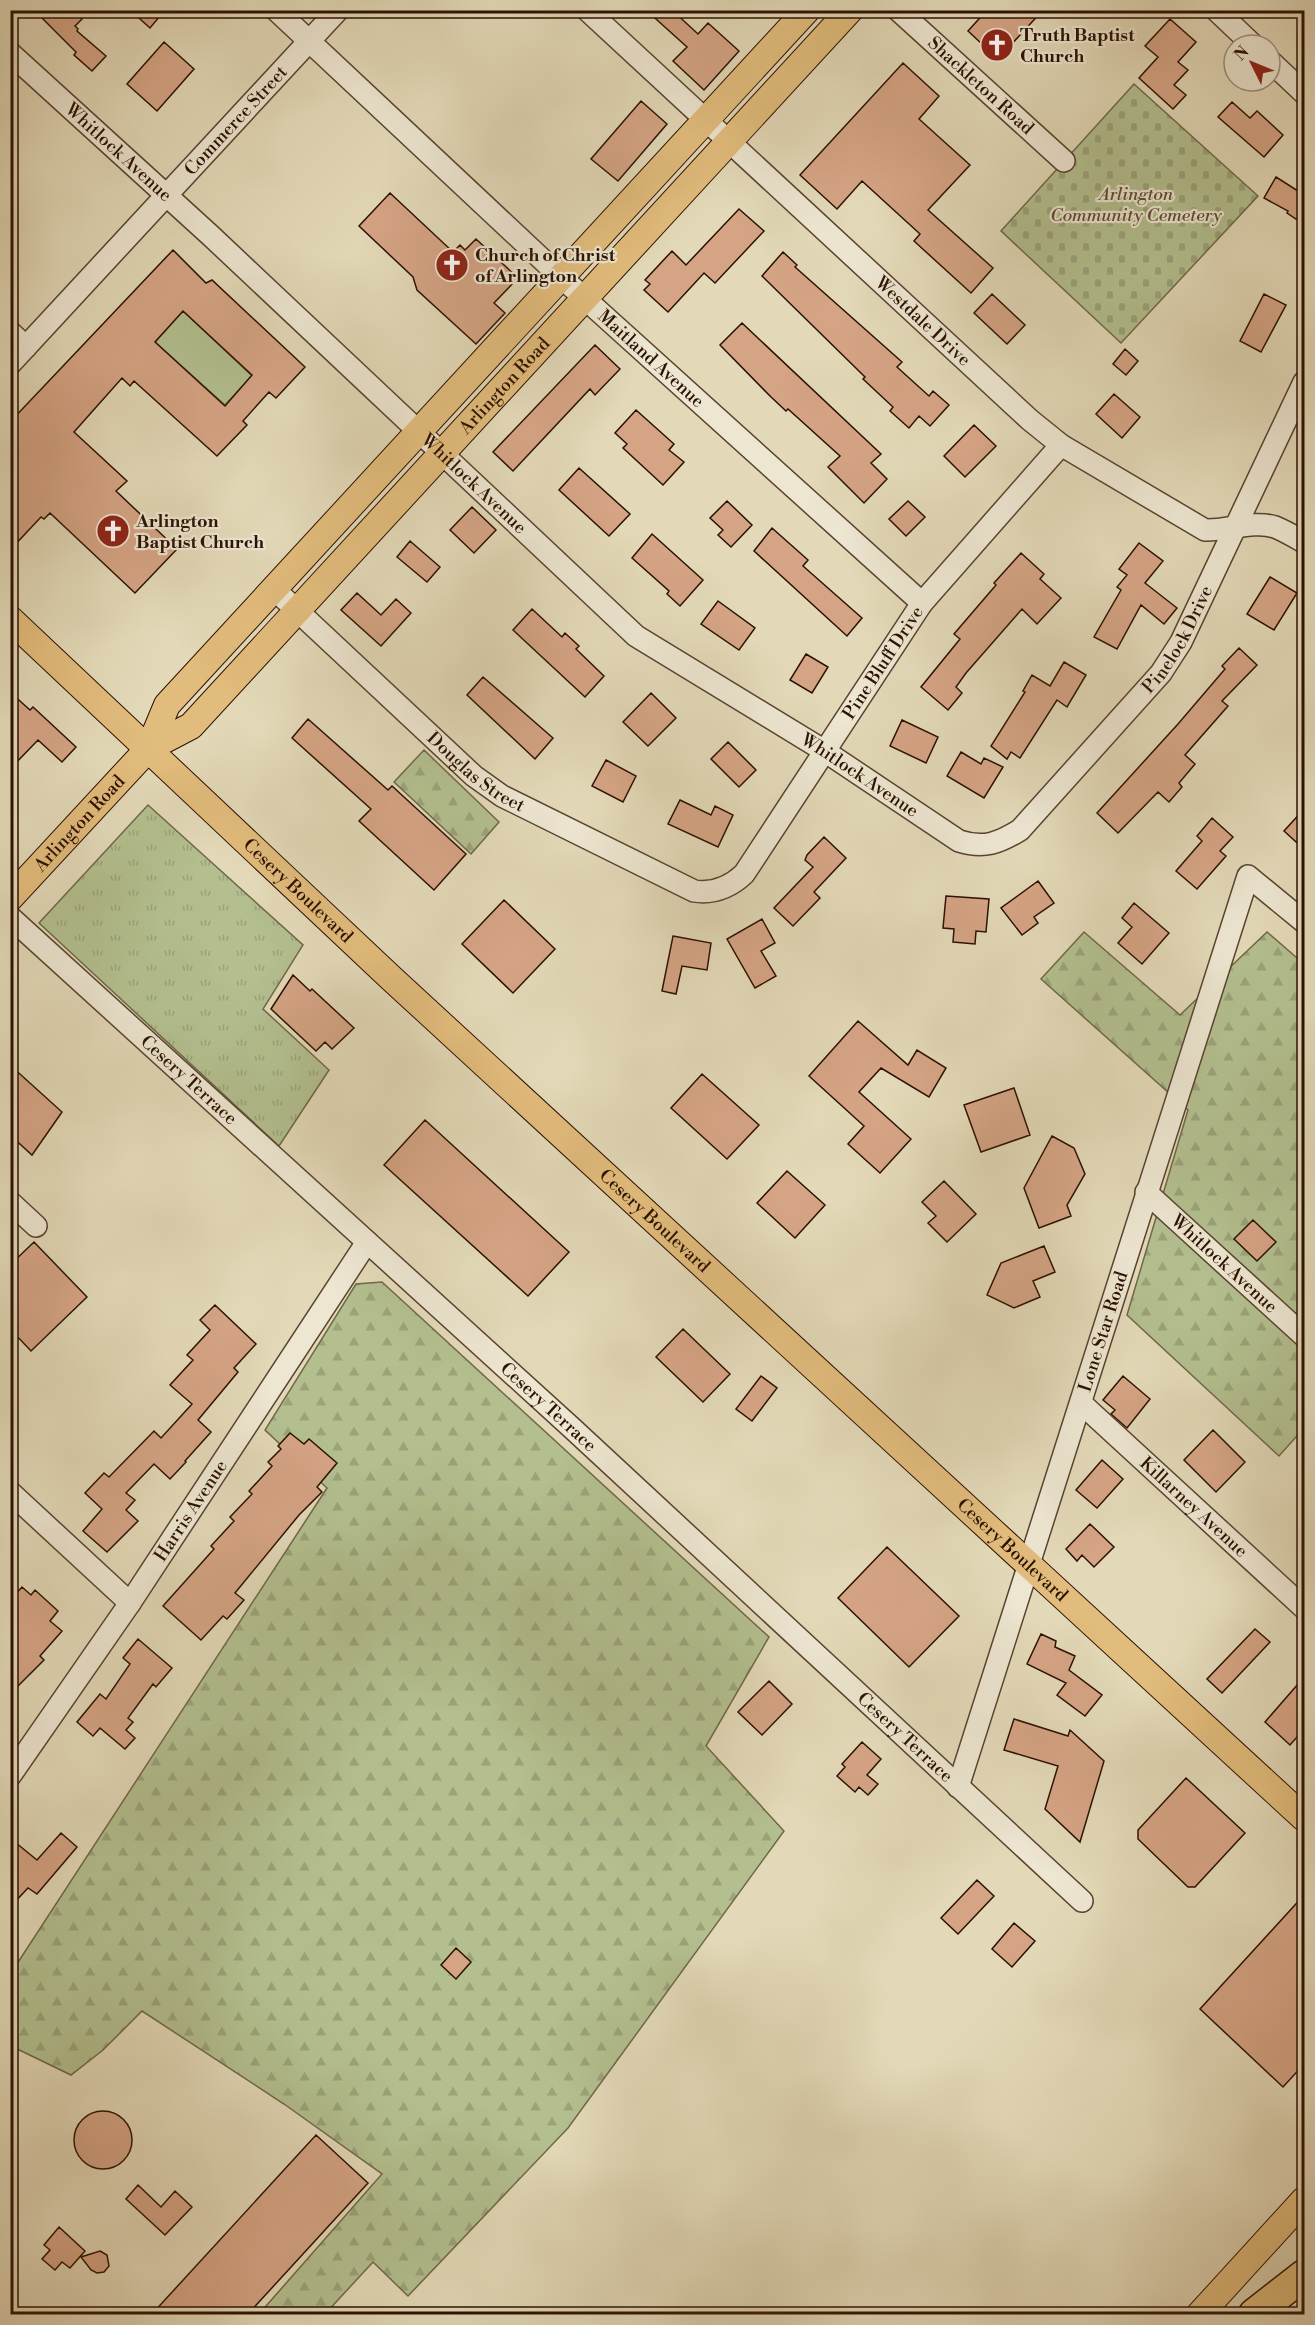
<svg xmlns="http://www.w3.org/2000/svg" width="1315" height="2325" font-family="'Libre Bodoni',serif">
  <style>
    .grass { fill: url(#grass-tufts); stroke: #6f6848; stroke-width: 1.5 }
    .forest { fill: url(#forest-firs); stroke: #6f6848; stroke-width: 1.5 }
    .cemetery { fill: url(#cemetery-stones); stroke: #6f6848; stroke-width: 1.5 }
    .green { fill: #b3bf8f; stroke: #6f6848; stroke-width: 1.5 }
    .building { fill: #d5a485; stroke: #2b1101; stroke-width: 1.5; fill-rule: evenodd }
    .lines { fill: none; stroke-linecap: round; stroke-linejoin: round }
    .minor-casing { stroke: #59432f; stroke-width: 24 }
    .major-casing { stroke: #2b1101; stroke-width: 28 }
    .highway-casing { stroke: #2b1101; stroke-width: 33 }
    .minor { stroke: #ede6d1; stroke-width: 21 }
    .major { stroke: #e2bc7c; stroke-width: 26 }
    .highway { stroke: #e2bc7c; stroke-width: 30 }
    .labels { text-anchor: middle; dominant-baseline: central; stroke-width: 4.5; stroke-linejoin: round; paint-order: stroke }
    .poi-label { font-size: 18px; font-weight: bold; fill: #2b1101; stroke: #ede6d1; text-anchor: start }
    .street-label { font-size: 18px; fill: #2b1101; stroke: #ede6d1 }
    .park-label { font-size: 18px; font-style: italic; fill: #5b4e33; stroke: #ede6d1 }
  </style>
  <defs>
    <pattern id="grass-tufts" width="24" height="20" patternUnits="userSpaceOnUse" patternTransform="scale(1.5)"><rect width="24" height="20" fill="#b3bf8f"/><path d="M3 7l-1-3M5 7V3M7 7l1-3M15 17l-1-3M17 17v-4M19 17l1-3" fill="none" stroke="#9aa37a"/></pattern>
    <pattern id="forest-firs" width="22" height="20" patternUnits="userSpaceOnUse" patternTransform="scale(1.5)"><rect width="22" height="20" fill="#b3bf8f"/><path d="M5 1l3.5 6h-7zM16 11l3.5 6h-7z" fill="#9aa37a"/></pattern>
    <pattern id="cemetery-stones" width="16" height="16" patternUnits="userSpaceOnUse" patternTransform="scale(1.5)"><rect width="16" height="16" fill="#b3bf8f"/><path d="M2 7V4a2 2 0 0 1 4 0v3zM10 15v-3a2 2 0 0 1 4 0v3z" fill="#9aa37a"/></pattern>
  </defs>
  <rect width="100%" height="100%" fill="#e3d9b8"/>
  <filter id="stains"><feTurbulence type="fractalNoise" baseFrequency=".00333" numOctaves="4"/><feColorMatrix values="0 0 0 0 .2 0 0 0 0 .09 0 0 0 0 .02 0 0 0 .5 -.17"/></filter>
  <radialGradient id="worn" r=".72"><stop offset=".6" stop-color="#630" stop-opacity="0"/><stop offset="1" stop-color="#630" stop-opacity=".3"/></radialGradient>
  <path class="grass" d="M148,805L303,945L263,1009L329,1070L279,1146L39,923Z"/>
  <path class="forest" d="M424,750L499,822L471,854L394,782Z
    M1084,932L1180,1015L1267,932L1304,964V1428L1279,1456L1127,1315L1188,1110L1041,979Z
    M382,1282L769,1637L706,1746L784,1831L568,2128L408,2296L373,2262L325,2314H259L382,2174L284,2104L142,2011L103,2050L71,2075L11,2046V1973L327,1488L265,1430L356,1284Z"/>
  <path class="cemetery" d="M1134,84L1258,196L1121,343L1001,231Z"/>
  <path class="green" d="M183,311L252,376L225,405L155,342Z"/>
  <path class="building" d="M34,10H73L82,19L75,26L78,29L77,31L106,56L92,71L74,55L76,52Z
    M130,10H165L150,28Z
    M646,10H672L698,34L708,23L739,51L704,90L673,61L687,47Z
    M987,10H1043L998,59L968,31Z
    M1170,19L1196,42L1178,62L1188,70L1174,85L1186,95L1173,109L1139,78L1158,57L1145,46Z
    M164,42L194,69L157,111L127,84Z
    M903,63L939,96L919,119L970,165L928,210L993,268L971,293L914,241L920,234L862,181L837,209L800,175Z
    M641,101L667,124L618,181L591,159Z
    M1232,102L1250,118L1257,111L1283,135L1264,157L1218,117Z
    M1276,177L1301,193L1305,187V225L1287,213L1288,211L1264,198Z
    M390,193L453,252L460,245L465,250L476,239L518,278L494,303L505,313L476,344L417,290L413,277L359,226Z
    M739,209L764,231L715,283L704,273L668,312L644,290L650,284L645,280L672,251L686,265Z
    M173,250L206,283L212,280L305,367L276,398L269,392L243,421L247,425L217,456L134,381L130,386L122,378L74,432L127,481L116,491L177,549L135,593L50,513L44,519L41,517L10,550V422ZM183,311L252,375L225,406L155,342Z
    M783,252L797,265L795,267L902,362L897,367L929,396L933,391L949,405L930,426L919,416L909,428L890,411L893,407L863,379L865,377L762,276Z
    M992,294L1025,325L1007,344L974,313Z
    M1264,294L1286,305L1261,352L1240,341Z
    M742,323L881,454L871,463L887,479L864,503L828,467L840,456L788,409L786,411L771,397L720,345Z
    M595,345L620,369L595,395L590,389L513,471L493,452Z
    M1125,349L1138,361L1126,375L1113,364Z
    M1114,394L1140,417L1122,438L1096,414Z
    M636,410L674,444L669,450L684,462L663,485L623,448L627,444L615,433Z
    M974,425L996,446L965,477L944,456Z
    M579,468L630,514L609,536L559,490Z
    M727,501L752,525L731,547L718,535L723,530L710,518Z
    M908,501L925,517L906,536L889,519Z
    M472,507L496,530L474,553L450,530Z
    M772,528L808,560L803,566L862,618L847,636L754,551Z
    M652,534L703,580L680,606L667,594L669,591L632,558Z
    M410,541L440,567L427,582L397,557Z
    M1139,543L1163,561L1145,583L1177,608L1164,624L1141,605L1117,649L1094,637L1121,590L1117,587L1127,575L1119,569Z
    M1021,553L1044,574L1040,579L1061,598L1037,624L1022,609L966,673L956,687L962,693L948,710L921,687L960,639L954,634L996,585L994,583Z
    M1270,577L1297,593L1274,630L1247,614Z
    M357,593L381,615L396,599L411,613L381,646L341,610Z
    M718,601L755,628L739,650L701,624Z
    M532,609L562,637L565,633L579,646L576,649L604,676L585,697L513,630Z
    M1239,648L1257,665L1222,701L1228,706L1185,755L1195,764L1179,783L1182,787L1169,802L1158,792L1118,833L1097,813L1178,724L1225,669L1222,666Z
    M806,654L828,667L812,693L790,680Z
    M1064,662L1086,675L1067,707L1057,700L1020,758L1011,752L1007,759L991,746L1025,692L1023,691L1032,675L1050,686Z
    M483,677L553,738L535,759L467,695Z
    M10,692L30,710L33,707L76,747L62,762L38,740L10,769Z
    M651,693L676,718L648,746L623,722Z
    M308,719L388,790L392,786L466,854L434,890L359,821L371,809L292,738Z
    M902,720L938,737L926,763L890,746Z
    M728,742L756,770L739,787L711,759Z
    M961,752L981,764L984,758L1003,767L984,798L947,776Z
    M606,760L636,776L623,802L592,786Z
    M680,800L711,815L715,806L733,815L718,847L668,824Z
    M1305,808V850L1284,831Z
    M1212,818L1233,837L1220,851L1226,856L1197,889L1176,871L1202,841L1197,836Z
    M824,837L846,858L814,892L820,898L793,926L774,908L813,867L805,860L807,855Z
    M1038,881L1054,903L1034,917L1038,923L1022,935L1001,908Z
    M946,896L989,899L986,932L976,931L975,944L953,942L954,929L943,928Z
    M504,900L555,949L513,993L462,944Z
    M1134,903L1169,933L1142,964L1118,943L1132,927L1122,918Z
    M762,919L775,943L761,951L776,976L755,988L727,939Z
    M673,936L711,943L707,970L682,966L676,994L662,991Z
    M293,975L310,991L312,989L354,1028L332,1049L325,1042L316,1051L271,1009Z
    M858,1021L908,1065L917,1050L946,1068L929,1097L881,1068L859,1092L911,1139L880,1173L848,1144L864,1126L809,1076Z
    M10,1065L62,1112L32,1155L10,1135Z
    M702,1074L759,1125L727,1159L671,1108Z
    M1014,1088L1030,1135L981,1152L964,1105Z
    M425,1120L569,1252L528,1296L384,1165Z
    M1052,1136L1074,1148L1085,1174L1067,1205L1071,1216L1039,1228L1024,1188Z
    M787,1171L825,1205L795,1238L757,1203Z
    M944,1181L976,1214L947,1242L928,1223L936,1216L922,1202Z
    M1253,1220L1276,1242L1257,1261L1234,1239Z
    M34,1242L87,1297L31,1351L13,1332L18,1326L10,1318V1265Z
    M1044,1246L1055,1272L1033,1281L1040,1297L1014,1308L987,1295L1001,1263Z
    M215,1305L256,1344L234,1368L238,1372L198,1420L211,1432L185,1461L186,1462L170,1479L154,1464L126,1493L135,1500L126,1510L138,1521L107,1552L83,1531L102,1509L85,1493L104,1473L109,1477L154,1431L161,1438L192,1404L170,1385L193,1360L187,1355L210,1330L200,1320Z
    M683,1329L730,1374L703,1402L656,1357Z
    M761,1376L777,1388L752,1421L736,1409Z
    M1123,1376L1150,1399L1127,1428L1111,1414L1115,1410L1103,1400Z
    M1213,1430L1245,1462L1216,1492L1184,1460Z
    M290,1433L304,1444L309,1439L337,1463L317,1487L322,1492L299,1515L235,1593L244,1600L227,1619L223,1616L201,1640L163,1606L214,1549L211,1546L234,1521L230,1517L252,1494L249,1491L272,1466L268,1462L281,1449L278,1446Z
    M1102,1460L1123,1479L1097,1508L1076,1490Z
    M1090,1524L1114,1547L1094,1567L1082,1555L1077,1561L1066,1549Z
    M887,1547L959,1616L909,1667L838,1598Z
    M22,1587L31,1595L35,1590L58,1611L50,1621L62,1631L40,1656L44,1660L10,1694V1600Z
    M1255,1629L1270,1642L1222,1693L1207,1679Z
    M1041,1634L1056,1641L1055,1647L1075,1656L1069,1670L1102,1695L1085,1716L1057,1695L1066,1683L1027,1664Z
    M138,1639L172,1668L156,1687L153,1684L128,1718L133,1722L126,1730L135,1738L125,1749L100,1728L93,1736L77,1722L100,1694L106,1699L130,1664L123,1658Z
    M1305,1676V1728L1290,1745L1265,1722Z
    M769,1681L792,1704L762,1735L738,1712Z
    M1014,1719L1068,1736L1070,1730L1104,1761L1080,1842L1045,1809L1058,1766L1004,1750Z
    M862,1742L881,1759L867,1775L878,1784L868,1795L859,1787L855,1792L837,1776L845,1767L842,1764Z
    M1186,1778L1245,1833L1195,1887H1188L1138,1839V1830Z
    M61,1833L77,1847L37,1894L28,1888L10,1907V1838L37,1860Z
    M977,1880L994,1896L958,1934L941,1918Z
    M1305,1894V2063L1283,2087L1200,2009Z
    M1014,1923L1035,1941L1012,1967L992,1949Z
    M456,1948L471,1962L456,1979L441,1965Z
    M74 2140a29 29 0 1 1 58 0a29 29 0 1 1-58 0Z
    M316,2135L368,2183L248,2314H152Z
    M138,2185L161,2207L175,2191L192,2207L165,2235L126,2199Z
    M59,2227L85,2251L70,2268L62,2262L55,2270L42,2259L50,2250L44,2245Z
    M100,2251L107,2255L109,2266L104,2272L97,2273L91,2270L81,2257Z"/>
  <g class="lines">
    <defs>
      <g id="minor">
        <path id="s1" d="M276,10L562,278L922,603"/>
        <path id="s2" d="M587,10L1030,420L1061,445L1205,530C1227,531 1254,520 1275,527C1285,531 1295,537 1304,542"/>
        <path id="s3" d="M898,10L1064,161"/>
        <path d="M1216,10L1253,45"/>
        <path id="s4" d="M10,53L210,235L636,636L823,750L959,841C984,849 999,843 1020,830L1161,673L1181,642L1304,382"/>
        <path d="M1270,61L1304,93"/>
        <path d="M10,332L26,347"/>
        <path id="s5" d="M10,364L338,10"/>
        <path id="s6" d="M274,589L474,776L502,796L694,891C714,894 730,887 744,874L922,603L1061,445"/>
        <path id="s7" d="M10,917L573,1429L1082,1901"/>
        <path id="s8" d="M1146,1192L1304,1336"/>
        <path d="M10,1202L36,1226"/>
        <path id="s9" d="M1082,1404L1304,1608"/>
        <path d="M10,1492L130,1603"/>
        <path id="s10" d="M10,1776L130,1603L367,1242"/>
        <path id="s11" d="M958,1787L1248,876L1304,922"/>
      </g>
      <g id="major">
        <path id="s12" d="M10,619L391,978L1304,1818"/>
        <path id="s13" d="M149,748L191,726L850,10"/>
        <path id="s14" d="M10,898L149,748L167,705L807,10"/>
        <path d="M1200,2314L1304,2200"/>
      </g>
      <path id="highway" d="M1254,2314L1304,2275"/>
    </defs>
    <use href="#minor" class="minor-casing"/>
    <use href="#major" class="major-casing"/>
    <use href="#highway" class="highway-casing"/>
    <use href="#minor" class="minor"/>
    <use href="#major" class="major"/>
    <use href="#highway" class="highway"/>
  </g>
  <defs>
    <symbol id="church-disc" viewBox="-11 -11 22 22"><circle r="9.5" fill="#8f2418" stroke="#ede6d1"/><path d="M-1.2-6h2.4v3.5h3.3v2.4h-3.3V6h-2.4V-.1h-3.3v-2.4h3.3Z" fill="#fff"/></symbol>
  </defs>
  <g fill-rule="evenodd">
    <use href="#church-disc" x="978" y="26" width="38" height="38"/>
    <use href="#church-disc" x="433" y="246" width="38" height="38"/>
    <use href="#church-disc" x="94" y="512" width="38" height="38"/>
  </g>
  <g class="labels">
    <g class="poi-label">
      <text x="1020" y="35">Truth Baptist<tspan x="1020" dy="21">Church</tspan></text>
      <text x="475" y="255">Church of Christ<tspan x="475" dy="21">of Arlington</tspan></text>
      <text x="136" y="521">Arlington<tspan x="136" dy="21">Baptist Church</tspan></text>
    </g>
    <g class="street-label">
      <text stroke="none"><textPath href="#s3" startOffset="112">Shackleton Road</textPath></text>
      <text stroke="none"><textPath href="#s5" startOffset="332">Commerce Street</textPath></text>
      <text stroke="none"><textPath href="#s4" startOffset="147">Whitlock Avenue</textPath></text>
      <text stroke="none"><textPath href="#s2" startOffset="458">Westdale Drive</textPath></text>
      <text stroke="none"><textPath href="#s1" startOffset="512">Maitland Avenue</textPath></text>
      <text stroke="none"><textPath href="#s13" startOffset="510">Arlington Road</textPath></text>
      <text stroke="none"><textPath href="#s4" startOffset="633">Whitlock Avenue</textPath></text>
      <text stroke="none"><textPath href="#s4" startOffset="1551">Pinelock Drive</textPath></text>
      <text stroke="none"><textPath href="#s6" startOffset="830">Pine Bluff Drive</textPath></text>
      <text stroke="none"><textPath href="#s6" startOffset="273">Douglas Street</textPath></text>
      <text stroke="none"><textPath href="#s4" startOffset="1119">Whitlock Avenue</textPath></text>
      <text stroke="none"><textPath href="#s14" startOffset="102">Arlington Road</textPath></text>
      <text stroke="none"><textPath href="#s12" startOffset="396">Cesery Boulevard</textPath></text>
      <text stroke="none"><textPath href="#s7" startOffset="242">Cesery Terrace</textPath></text>
      <text stroke="none"><textPath href="#s12" startOffset="882">Cesery Boulevard</textPath></text>
      <text stroke="none"><textPath href="#s8" startOffset="106">Whitlock Avenue</textPath></text>
      <text stroke="none"><textPath href="#s11" startOffset="478">Lone Star Road</textPath></text>
      <text stroke="none"><textPath href="#s7" startOffset="728">Cesery Terrace</textPath></text>
      <text stroke="none"><textPath href="#s9" startOffset="152">Killarney Avenue</textPath></text>
      <text stroke="none"><textPath href="#s10" startOffset="321">Harris Avenue</textPath></text>
      <text stroke="none"><textPath href="#s12" startOffset="1368">Cesery Boulevard</textPath></text>
      <text stroke="none"><textPath href="#s7" startOffset="1214">Cesery Terrace</textPath></text>
    </g>
    <g class="park-label">
      <text x="1136" y="194">Arlington<tspan x="1136" dy="21">Community Cemetery</tspan></text>
    </g>
  </g>
  <rect width="1315" height="2325" fill="none" stroke="#e3d9b8" stroke-width="36"/>
  <rect x="12" y="12" width="1291" height="2301" fill="none" stroke="#2b1101" stroke-width="3"/>
  <rect x="18" y="18" width="1279" height="2289" fill="none" stroke="#2b1101" stroke-width="1.5"/>
  <g transform="translate(1252 63) rotate(313)"><circle r="28" fill="#ede6d1" stroke="#9f917e" stroke-width="1.5"/>
  <path d="M0-4.5L10 22L0 15L-10 22Z" fill="#8f2418"/>
  <text y="-9" font-size="16" font-weight="bold" text-anchor="middle" fill="#2b1101">N</text>
  </g>
  <rect width="100%" height="100%" filter="url(#stains)"/>
  <rect width="100%" height="100%" fill="url(#worn)"/>
</svg>
